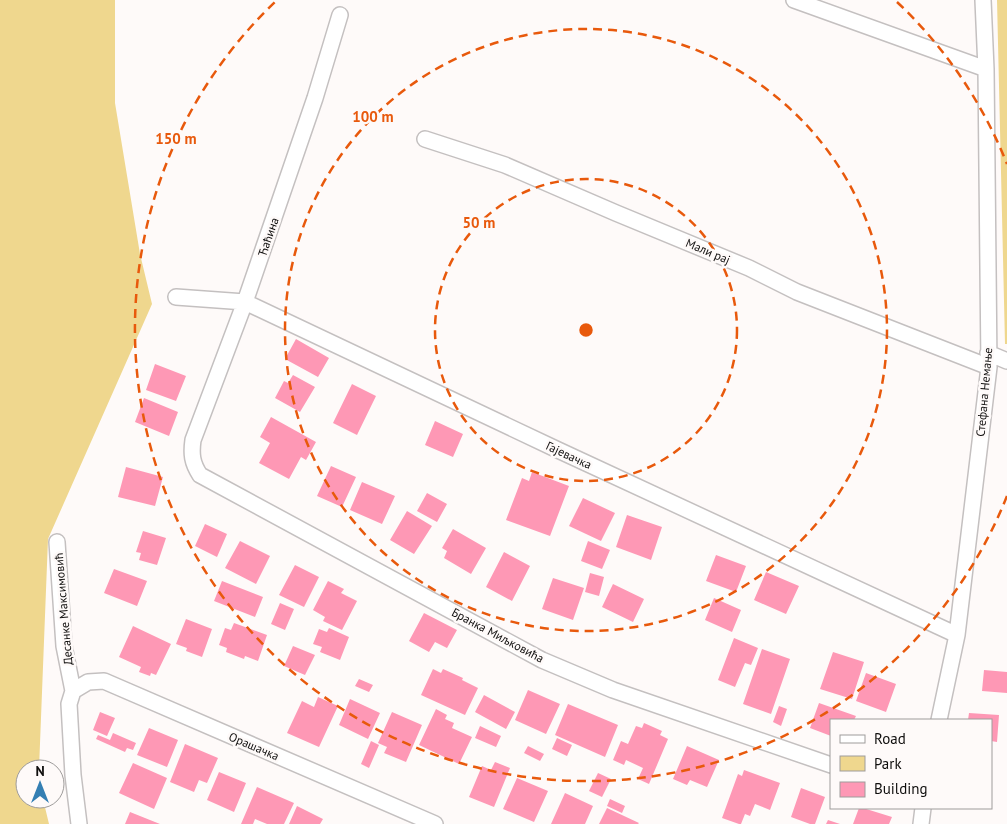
<svg xmlns="http://www.w3.org/2000/svg" width="1007" height="824" font-family="'PT Sans',sans-serif">
  <style>
    .green { fill: #efd78e }
    .building { fill: #fe98b5 }
    .lines { fill: none; stroke-linecap: round; stroke-linejoin: round }
    .minor-casing { stroke: #c4c0c0; stroke-width: 18 }
    .minor { stroke: #fff; stroke-width: 15 }
    .ring { fill: none; stroke: #e8590c; stroke-width: 2.5; stroke-dasharray: 9 6 }
    .labels { text-anchor: middle; dominant-baseline: central; stroke-width: 5; stroke-linejoin: round; paint-order: stroke }
    .street-label { font-size: 12px; fill: #0f0e0d; stroke: #fefaf9 }
    .centre { fill: #e8590c; stroke: #fefaf9; stroke-width: 2.5 }
    .ring-label { font-size: 15px; text-anchor: middle; font-weight: bold; fill: #e8590c; stroke: #fefaf9; stroke-width: 5; stroke-linejoin: round; paint-order: stroke }
  </style>
  <rect width="100%" height="100%" fill="#fefaf9"/>
  <path class="green" d="M0,0H115V103L140,254L152,304L48,539L39,769H25V799H43L49,824H0Z
    M997,0H1007V344H1005Z"/>
  <path class="building" d="M296,339L329,358L318,377L285,359Z
    M155,364L186,376L176,401L146,390Z
    M293,375L315,387L300,412L275,398L284,381L288,383Z
    M352,384L376,396L357,435L333,423Z
    M144,398L178,412L169,436L135,422Z
    M271,417L316,442L306,460L301,457L289,479L259,463L270,443L260,437Z
    M435,421L463,434L453,457L425,445Z
    M331,466L356,477L342,507L317,496Z
    M126,467L163,477L155,506L118,497Z
    M532,472L569,486L550,536L506,520L522,478L529,481Z
    M362,482L395,496L382,524L350,510Z
    M427,493L447,504L437,522L417,511Z
    M583,498L615,513L601,541L569,526Z
    M407,511L432,526L414,554L390,540Z
    M627,515L662,527L651,560L616,547Z
    M205,524L227,534L217,557L195,546Z
    M453,529L486,548L471,574L444,558L447,551L442,548Z
    M143,531L166,538L157,565L139,560L141,553L136,552Z
    M240,541L270,556L256,584L225,568Z
    M588,541L610,550L602,569L581,561Z
    M504,552L530,566L512,601L486,587Z
    M716,555L746,566L736,592L706,581Z
    M295,565L319,577L304,607L279,595Z
    M114,569L147,581L137,606L104,593Z
    M766,572L799,586L786,614L754,600Z
    M590,573L604,577L599,596L585,592Z
    M553,578L584,588L573,620L542,609Z
    M222,581L263,597L255,617L214,601Z
    M328,581L344,589L341,593L357,601L342,630L323,621L325,617L313,610Z
    M613,584L644,599L633,622L602,607Z
    M714,598L741,610L732,632L705,620Z
    M280,603L294,609L285,630L271,624Z
    M424,613L457,630L447,648L435,642L429,652L409,641Z
    M186,619L212,629L202,657L186,651L187,648L176,644Z
    M234,623L267,635L258,661L245,656L244,659L226,652L227,648L219,645L225,628L231,630Z
    M133,626L171,644L156,675L151,673L150,676L139,672L141,667L119,657Z
    M329,628L349,637L340,660L320,652L322,647L313,644L319,629L327,632Z
    M734,638L758,648L751,665L745,663L735,687L718,680Z
    M293,646L315,655L305,675L284,666Z
    M762,649L790,659L771,714L743,704Z
    M833,652L864,662L852,699L820,689Z
    M433,669L441,673L443,669L463,678L462,680L478,688L465,715L421,695Z
    M984,670L1007,672V693L982,691Z
    M866,673L896,684L886,712L856,701Z
    M359,679L373,685L369,692L355,686Z
    M528,690L560,704L546,734L515,720Z
    M484,695L515,712L506,729L475,712Z
    M318,697L338,706L319,747L287,733L302,701L314,707Z
    M350,699L380,713L368,739L339,725Z
    M819,703L856,716L854,720H831V736L810,728Z
    M568,704L618,725L605,757L555,735Z
    M779,706L787,709L781,726L773,722Z
    M436,709L447,715L445,719L454,723L452,728L472,737L459,764L419,745Z
    M100,712L115,718L107,736L93,730Z
    M392,712L422,725L406,762L384,753L387,747L378,743Z
    M969,713L999,715L997,742L991,741V720H968Z
    M644,723L662,731L660,735L668,739L649,784L638,779L643,768L626,760L624,765L613,760L621,741L628,744L636,726L642,728Z
    M480,726L501,736L496,747L475,738Z
    M149,728L178,740L167,767L137,755Z
    M113,733L136,743L133,750L127,748L125,752L96,739L98,735L110,740Z
    M557,738L572,745L567,756L552,749Z
    M371,741L379,745L369,768L361,764Z
    M185,744L218,758L207,783L199,780L194,792L170,782Z
    M528,746L544,754L540,761L524,753Z
    M687,746L719,760L707,787L690,780L687,785L673,779Z
    M495,762L510,768L494,807L469,797L482,766L491,770Z
    M133,763L167,778L154,809L119,793Z
    M744,770L780,783L770,810L755,804L750,816L745,814L741,824H739L722,818L738,774L742,776Z
    M219,772L246,783L234,812L207,800Z
    M598,773L611,779L602,797L589,791Z
    M517,778L548,791L534,822L503,809Z
    M257,787L294,803L284,824H267L255,819L253,824H241Z
    M801,788L825,797L815,824H810L791,817Z
    M565,793L593,806L585,824H551Z
    M610,799L625,806L622,813L607,806Z
    M297,806L323,819L320,824H289Z
    M607,808L639,823L638,824H599Z
    M859,808H863L892,817L889,824H853Z
    M130,812L160,824H125Z
    M828,820L840,824H826Z"/>
  <g class="lines">
    <defs>
      <path id="minor" d="M794,0L986,69
        M340,15L315,98L245,302L193,440C191,454 192,463 200,475L542,660L613,690L831,765
        M425,139L505,165L616,213L749,268L797,292L989,367
        M176,297L245,302L558,450L957,635
        M988,353L1007,361
        M57,542L64,646L73,691L69,704L73,775L79,824
        M73,691L88,682L104,681L435,824
        M939,720L957,635L989,367L986,69L983,0
        M921,824L923,808"/>
    </defs>
    <use href="#minor" class="minor-casing"/>
    <use href="#minor" class="minor"/>
  </g>
  <g class="ring">
    <circle cx="586" cy="330" r="151"/>
    <circle cx="586" cy="330" r="301"/>
    <path d="M1007 496A452 452 0 1 1 275 2M897 2A452 452 0 0 1 1007 164"/>
  </g>
  <g class="labels">
    <g class="street-label">
      <text transform="translate(268 237) rotate(-71)">Ћаћина</text>
      <text transform="translate(708 251) rotate(23)">Мали рај</text>
      <text transform="translate(984 392) rotate(-85)">Стефана Немање</text>
      <text transform="translate(569 455) rotate(25)">Гајевачка</text>
      <text transform="translate(63 609) rotate(-95)">Десанке Максимовић</text>
      <text transform="translate(498 635) rotate(28)">Бранка Миљковића</text>
      <text transform="translate(254 746) rotate(23)">Орашачка</text>
    </g>
  </g>
  <circle cx="586" cy="330" r="8" class="centre"/>
  <g class="ring-label">
    <text x="373" y="122">100 m</text>
    <text x="176" y="144">150 m</text>
    <text x="479" y="228">50 m</text>
  </g>
  <rect x="830" y="719" width="162" height="90" fill="#fefaf9" stroke="#9e9c9b"/>
  <rect x="840" y="735" width="25" height="8" fill="#ffffff" stroke="#9e9c9b"/>
  <text x="874" y="744" font-size="15" fill="#0f0e0d">Road</text>
  <rect x="840" y="756" width="25" height="15" fill="#efd78e" stroke="#9e9c9b"/>
  <text x="874" y="769" font-size="15" fill="#0f0e0d">Park</text>
  <rect x="840" y="782" width="25" height="15" fill="#fe98b5" stroke="#9e9c9b"/>
  <text x="874" y="794" font-size="15" fill="#0f0e0d">Building</text>
  <g transform="translate(40 784)"><circle r="24" fill="#fefaf9" stroke="#9e9c9b"/>
  <path d="M0-4L9 19L0 12L-9 19Z" fill="#347fb3"/>
  <text y="-8" font-size="14" font-weight="bold" text-anchor="middle" fill="#0f0e0d">N</text>
  </g>
</svg>
